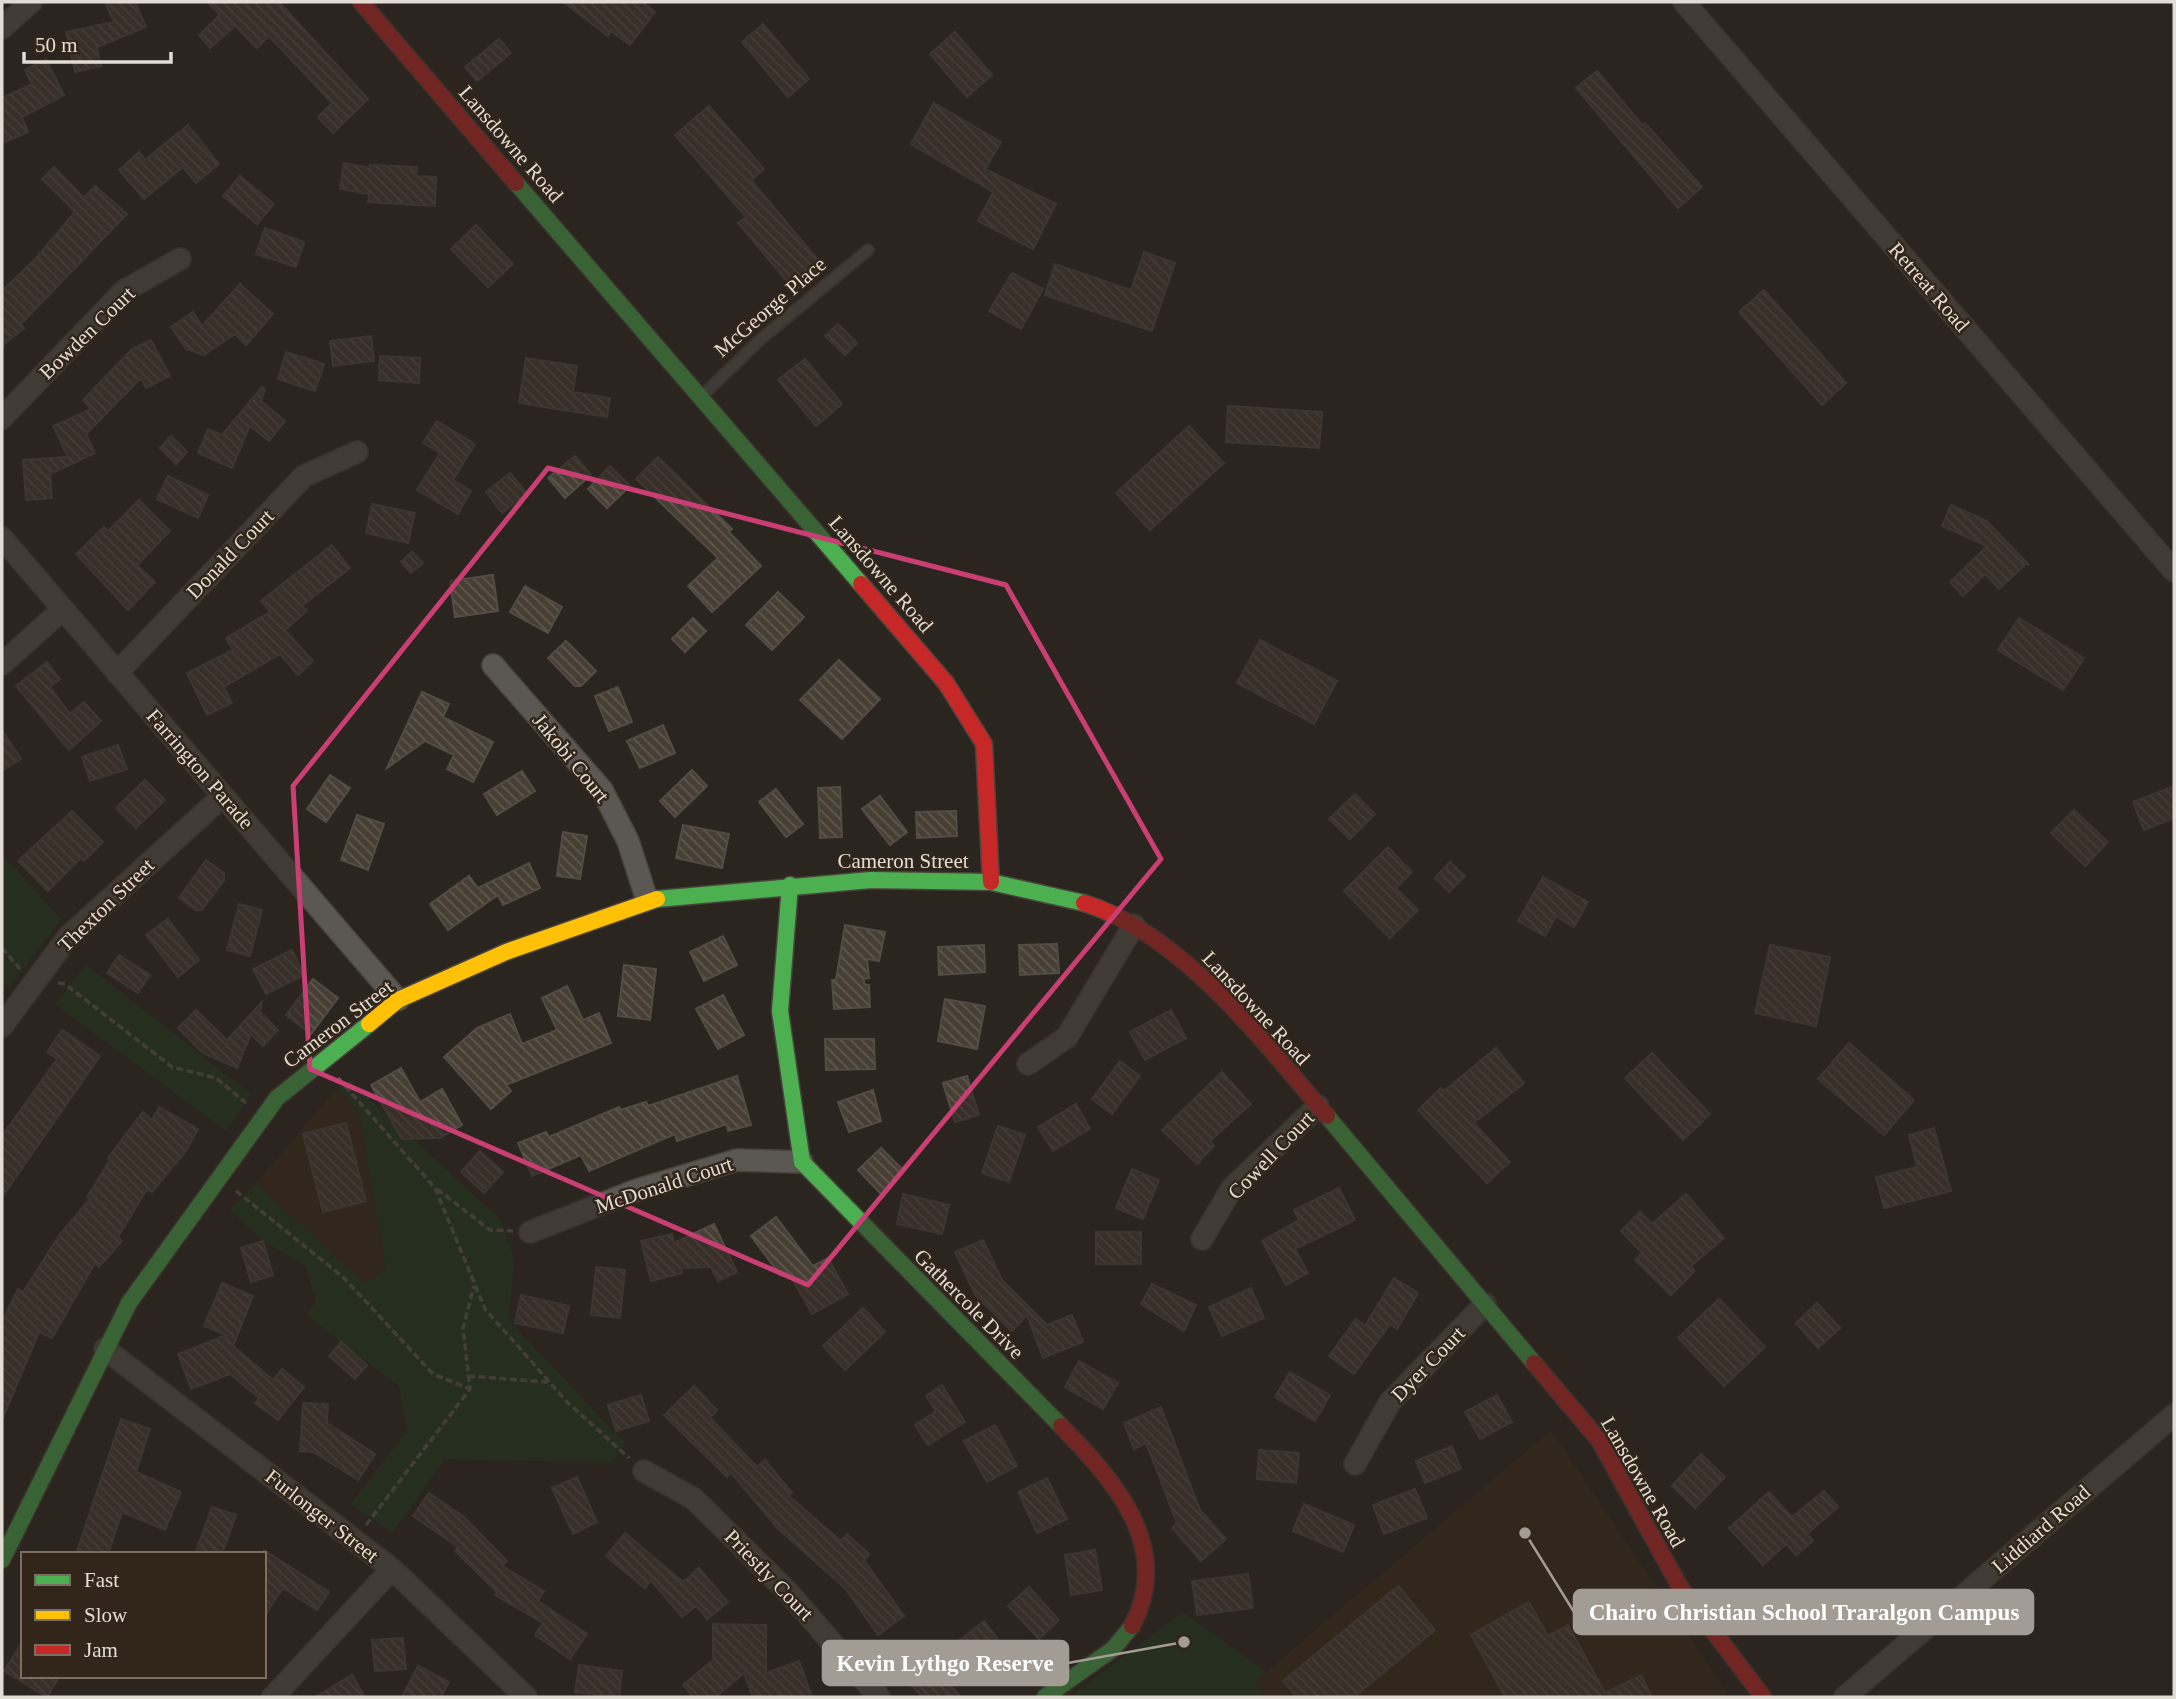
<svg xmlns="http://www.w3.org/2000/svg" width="2176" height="1699" font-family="Georgia,serif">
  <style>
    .built { fill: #382a1a }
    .park { fill: #203b1f }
    .building { fill: url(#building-back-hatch); stroke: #514c46; stroke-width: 2 }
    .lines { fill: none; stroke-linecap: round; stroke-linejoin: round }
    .lane-casing { stroke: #49433d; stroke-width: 14 }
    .street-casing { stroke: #49433d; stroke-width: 24 }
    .fast-casing { stroke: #49433d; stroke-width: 19 }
    .slow-casing { stroke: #49433d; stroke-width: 19 }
    .jam-casing { stroke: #49433d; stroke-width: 19 }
    .path { stroke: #625e5a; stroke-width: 3.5; stroke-dasharray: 7 3.5; stroke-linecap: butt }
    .lane { stroke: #5b5752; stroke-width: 10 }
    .street { stroke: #5b5752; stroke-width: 21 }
    .fast { stroke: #4caf50; stroke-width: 16 }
    .slow { stroke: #ffc107; stroke-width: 16 }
    .jam { stroke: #c62828; stroke-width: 16 }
    .marked { fill: none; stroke: #c93f73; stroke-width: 5; stroke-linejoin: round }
    .labels { text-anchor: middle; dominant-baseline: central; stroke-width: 5; stroke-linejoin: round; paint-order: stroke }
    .street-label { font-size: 21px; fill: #e3dcd4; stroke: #312619 }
    .leader { fill: none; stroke: #a39c95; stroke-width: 2.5 }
    .callout-dot { fill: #a39c95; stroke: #312619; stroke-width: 2.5 }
    .callout { fill: #a39c95; stroke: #a39c95; stroke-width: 2.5 }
    .callout-label { font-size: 23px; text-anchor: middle; font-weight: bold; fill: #fff }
  </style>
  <defs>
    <pattern id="building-back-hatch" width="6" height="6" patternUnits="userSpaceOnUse" patternTransform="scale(1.75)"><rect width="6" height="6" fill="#473e34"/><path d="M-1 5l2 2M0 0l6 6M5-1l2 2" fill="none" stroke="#615950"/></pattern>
  </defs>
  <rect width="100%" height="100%" fill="#2b251f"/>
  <path class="built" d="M337,1088L359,1111L386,1267L366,1284L256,1183Z
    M1551,1430L1727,1693L1722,1697H1264L1255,1682L1266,1672Z"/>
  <path class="park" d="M2,855L61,919L9,988L2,981Z
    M86,965L251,1094L226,1131L55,1004Z
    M350,1081L500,1219L514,1259L509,1321L625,1443L613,1463L445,1459L392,1533L351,1504L407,1431L399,1386L306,1315L316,1302L306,1266L263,1241L230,1210L256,1183L366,1284L386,1268L359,1111L337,1088Z
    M1183,1612L1266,1672L1255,1682L1264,1697H1070Z"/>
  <path class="building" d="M105,2H135L146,27L97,47L101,66L75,72L66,32L114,22Z
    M207,2H279L368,99L333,133L318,117L332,103L269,36L257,48L235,26L210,48L199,35L220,15Z
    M563,2H642L655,12L630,45L611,31L608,36Z
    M763,24L809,79L788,97L742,42Z
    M955,32L992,75L967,97L930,54Z
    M499,39L511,53L477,81L465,67Z
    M46,59L64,95L22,117L28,132L5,142L2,134V98L32,84L25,70Z
    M1597,71L1642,125L1645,123L1702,187L1678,208L1576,88Z
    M934,103L1001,142L985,169L1056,204L1033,249L978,221L993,192L911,144Z
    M709,106L764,169L751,180L824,267L795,291L738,223L746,217L675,135Z
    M188,125L219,164L196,183L183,167L144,199L119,170L139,152L145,160Z
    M344,163L370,168V165L417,167L416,176L436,177L435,206L368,202L369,194L340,189Z
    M54,167L84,198L95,186L127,214L21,324L24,328L2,346V291L35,259L75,212L42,179Z
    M240,176L274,204L257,224L223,196Z
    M476,225L513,264L488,287L451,249Z
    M265,228L304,242L296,267L256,254Z
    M1144,252L1175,263L1152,331L1045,295L1055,264L1131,290Z
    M1012,273L1043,289L1021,329L989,311Z
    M240,284L273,314L246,345L235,334L204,355L186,349L171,327L193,312L202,326Z
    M1764,290L1846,383L1822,405L1739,312Z
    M838,324L857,343L845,355L825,336Z
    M371,336L374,361L333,366L330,341Z
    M151,340L170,376L146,388L141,378L86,434L95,453L50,474L52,498L26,500L23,460L68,457L53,426L91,409L83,400L132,349Z
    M286,352L324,364L315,391L278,379Z
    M380,356L420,358L419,383L379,380Z
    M526,358L577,366L573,392L610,398L607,417L519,403Z
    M805,359L842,404L816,426L778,380Z
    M262,387L265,389L261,401L285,421L269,441L250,426L232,468L198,453L208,429L222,435Z
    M1228,406L1322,412L1319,448L1226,442Z
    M437,421L475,444L453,480L471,491L458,514L417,490L440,453L423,443Z
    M1189,426L1224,463L1150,530L1116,493Z
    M171,436L187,452L176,464L160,448Z
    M575,456L591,475L565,498L548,478Z
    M658,457L732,529L729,532L761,566L712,612L688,586L718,558L636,479Z
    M610,466L630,486L607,508L588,489Z
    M510,473L527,493L502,513L486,492Z
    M168,476L208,495L198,518L157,499Z
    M139,500L170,531L137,565L155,582L128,610L76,554L104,527L108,531Z
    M372,504L415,513L408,543L366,533Z
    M1951,505L1987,521L2029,565L2026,564L1999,589L1985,574L1963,596L1950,582L1987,546L1942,526Z
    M332,545L350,568L302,606L307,611L285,630L313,661L298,675L280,654L224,687L232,703L207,715L187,673L233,650L226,638L270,612L261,601Z
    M412,552L423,563L411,573L401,562Z
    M493,575L498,611L455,617L450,581Z
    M525,586L562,607L548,633L510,612Z
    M778,592L804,617L772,650L746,625Z
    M693,618L706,631L685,652L672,639Z
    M2019,618L2084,658L2063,690L1998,650Z
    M1260,640L1337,681L1314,724L1237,683Z
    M566,641L596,671L581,686H575L548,658Z
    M839,660L880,699L842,739L800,700Z
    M47,662L60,679L50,687L70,714L84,702L101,721L69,750L16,686Z
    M618,687L632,722L609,731L595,696Z
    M422,692L449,704L443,717L493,742L473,782L447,769L454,755L425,741L387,768Z
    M663,725L675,753L640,768L627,741Z
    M2,730L21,759L2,771Z
    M118,745L127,769L90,781L82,757Z
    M692,770L707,786L675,817L660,801Z
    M522,771L535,791L497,815L484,794Z
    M330,775L350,788L326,822L307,809Z
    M145,780L165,800L136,828L116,808Z
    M2174,786V818L2144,830L2133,802Z
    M840,787L842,837L820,838L818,788Z
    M776,789L803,824L786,837L759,802Z
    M1355,794L1375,814L1350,839L1329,819Z
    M880,796L907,832L890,845L862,809Z
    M2074,810L2108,842L2085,866L2051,833Z
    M72,811L103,842L84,861L81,858L48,891L18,861Z
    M956,811L957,836L917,838L916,812Z
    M357,815L384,824L368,870L341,860Z
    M683,825L729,834L722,868L676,858Z
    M563,832L587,836L580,879L557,876Z
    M1388,847L1412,872L1396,888L1418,910L1390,938L1344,891Z
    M206,860L224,873V880L202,910H196L179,898Z
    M1450,862L1465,876L1449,892L1435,878Z
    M529,863L540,888L503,905L498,895L448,930L430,904L469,876L478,888Z
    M1543,877L1588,902L1574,927L1556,916L1545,936L1518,921Z
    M239,904L262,910L250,956L227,950Z
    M168,919L199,960L178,977L146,935Z
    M845,925L885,932L879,961L867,959L869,978L864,979V984L869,985L870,1007L834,1009L832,980H836Z
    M723,936L737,965L704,981L690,952Z
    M1057,944L1059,973L1020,975L1019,945Z
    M984,945L985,972L939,975L938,947Z
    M1770,945L1830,957L1816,1026L1755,1013Z
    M292,950L304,975L266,994L253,969Z
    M119,955L150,975L138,993L107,973Z
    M624,965L656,969L650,1020L618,1016Z
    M313,979L338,998L311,1034L286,1015Z
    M567,986L583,1020L599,1013L611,1043L506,1085L511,1091L491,1109L444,1057L477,1028L510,1014L522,1044L557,1030L542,998Z
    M723,995L744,1035L718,1049L696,1009Z
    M945,999L985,1006L977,1049L938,1041Z
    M262,1002L260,1012L278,1030L263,1046L251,1034L237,1068L203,1053L178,1028L196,1010L227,1040Z
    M1171,1010L1186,1038L1145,1060L1130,1032Z
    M62,1030L100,1056L2,1197V1136L57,1059L47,1052Z
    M825,1039H874L875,1069L826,1070Z
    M1849,1043L1914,1100L1884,1135L1818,1079Z
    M1496,1048L1524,1083L1474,1123L1510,1162L1487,1183L1418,1110L1441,1088L1444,1091Z
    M1652,1053L1710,1114L1683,1140L1625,1078Z
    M1120,1061L1140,1076L1112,1114L1092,1099Z
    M401,1068L420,1102L442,1089L462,1125L440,1138L402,1139L371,1085Z
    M1222,1072L1251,1104L1210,1141L1214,1146L1197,1164L1162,1130Z
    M737,1076L751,1125L728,1131L727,1124L677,1141L675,1134L589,1171L581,1155L532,1176L518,1143L546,1132L549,1137L619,1107L620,1110L646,1102L648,1106Z
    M967,1076L979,1115L955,1122L943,1083Z
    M873,1090L881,1121L849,1132L838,1102Z
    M1076,1104L1090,1129L1053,1151L1038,1127Z
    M159,1107L198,1129L186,1151L152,1192L147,1189L118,1237L122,1241L99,1267L95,1263L52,1338L39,1332L2,1420V1322L18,1289L23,1292L60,1234L90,1199L87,1197L110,1160L108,1158L143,1112L152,1120Z
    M346,1123L366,1201L323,1212L303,1134Z
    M998,1126L1025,1135L1009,1182L982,1173Z
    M1934,1128L1951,1191L1884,1208L1876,1177L1917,1167L1909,1135Z
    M881,1148L904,1171L881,1194L858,1170Z
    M480,1151L503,1172L484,1193L461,1172Z
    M1132,1169L1159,1180L1143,1219L1116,1208Z
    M1339,1188L1355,1220L1295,1249L1308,1273L1286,1285L1262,1241L1299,1220L1294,1210Z
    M903,1194L949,1205L942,1234L897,1224Z
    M1686,1194L1724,1238L1691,1266L1695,1271L1671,1295L1635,1260L1642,1253L1621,1231L1640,1212L1652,1224Z
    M776,1217L813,1266L828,1258L848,1294L812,1314L788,1271L781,1276L751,1236Z
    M714,1224L737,1272L718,1281L711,1267L681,1268L682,1273L651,1281L641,1241L672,1234L674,1243Z
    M1096,1232H1141V1264H1096Z
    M983,1240L1002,1280L1047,1325L1072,1315L1083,1342L1043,1358L1027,1315L1012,1331L975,1295L955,1252Z
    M263,1241L273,1275L251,1282L241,1248Z
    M596,1267L625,1270L620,1318L591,1315Z
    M1394,1278L1418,1293L1397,1329L1390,1324L1354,1374L1329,1356L1356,1319L1365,1326Z
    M222,1283L253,1296L233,1346L273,1380L282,1369L304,1387L278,1420L255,1403L259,1398L230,1374L191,1389L178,1354L227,1335L204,1326Z
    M1152,1284L1196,1305L1184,1331L1141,1304Z
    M1251,1288L1264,1318L1222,1336L1209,1307Z
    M521,1295L569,1306L563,1333L515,1323Z
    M1719,1299L1765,1347L1724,1386L1678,1338Z
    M1817,1303L1840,1328L1818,1348L1796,1323Z
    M863,1308L885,1332L845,1370L823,1346Z
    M341,1342L367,1365L355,1379L329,1356Z
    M1079,1361L1118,1383L1103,1409L1065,1387Z
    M1290,1372L1330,1395L1315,1421L1275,1397Z
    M942,1385L965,1422L928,1445L915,1425L936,1411L926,1396Z
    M694,1386L717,1410L710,1418L757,1467L765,1460L792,1493L789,1496L841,1541L847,1534L869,1554L864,1560L904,1616L878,1635L845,1588L778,1529L731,1473L727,1477L664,1415Z
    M641,1395L649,1421L616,1431L608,1405Z
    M1497,1395L1512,1422L1480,1439L1465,1412Z
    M303,1403L328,1404L327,1423L375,1454L358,1480L313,1452L300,1451Z
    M1161,1407L1200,1510L1226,1539L1201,1561L1172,1528L1177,1523L1146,1443L1134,1449L1124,1423Z
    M121,1419L150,1429L136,1472L181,1492L165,1530L122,1512L108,1554H76Z
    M995,1425L1017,1466L987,1482L964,1441Z
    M1452,1446L1461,1469L1425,1483L1416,1461Z
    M1259,1450L1299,1453L1296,1483L1257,1479Z
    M1701,1454L1725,1477L1695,1508L1672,1486Z
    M577,1477L597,1522L573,1534L552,1488Z
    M1047,1478L1067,1519L1037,1533L1018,1492Z
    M1415,1489L1427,1518L1384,1534L1373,1505Z
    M1824,1491L1838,1507L1807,1534L1813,1541L1796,1555L1786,1544L1763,1565L1729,1528L1769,1492L1792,1517Z
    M429,1493L463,1516L507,1561L502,1566L544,1591L538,1601L587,1634L570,1659L535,1635L543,1623L495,1595L497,1592L455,1551L458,1547L413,1516Z
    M1304,1504L1354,1525L1343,1552L1293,1531Z
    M212,1507L236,1515L222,1554H195Z
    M625,1533L683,1582L699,1568L728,1602L707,1619L696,1606L682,1617L651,1580L645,1588L606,1556Z
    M264,1550L329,1592L317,1610L283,1588L264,1617Z
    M1095,1550L1102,1590L1071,1595L1065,1555Z
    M1248,1574L1253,1608L1197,1615L1192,1581Z
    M1398,1586L1435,1630L1354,1697H1297L1283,1681Z
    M1029,1587L1059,1620L1039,1639L1008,1606Z
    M1529,1602L1548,1636L1568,1625L1605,1693L1641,1675L1652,1697H1505L1471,1635Z
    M984,1621L1011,1656L987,1674L960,1640Z
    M713,1624L766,1625V1673L799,1661L812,1697H753L744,1673L716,1697H693L683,1685L713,1660Z
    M403,1638L406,1669L375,1671L372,1640Z
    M23,1641V1676H60L47,1697L4,1671Z
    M579,1665L622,1671L619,1697L575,1692Z
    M931,1665L961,1697H923L911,1685Z
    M418,1666L449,1682L441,1697H402Z
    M352,1675L365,1697H315Z"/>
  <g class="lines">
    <defs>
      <path id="lane" d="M703,395L762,338L868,250"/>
      <path id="street" d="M1684,2L2174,571
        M2,28L31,2
        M2,418L124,291L180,259
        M2,538L398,1000
        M2,664L63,609
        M493,665L602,790L628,841L647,900
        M117,673L304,476L357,452
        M2,1026L68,937L223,796
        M1028,1064L1067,1037L1134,925
        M530,1232L637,1190L737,1160L802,1162
        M1202,1239L1232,1188L1318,1106
        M105,1349L392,1569L526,1697
        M1355,1464L1390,1402L1485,1304
        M644,1471L694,1499L789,1593L879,1697
        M273,1697L392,1569
        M1845,1697L2174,1415"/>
      <path id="fast" d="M516,183L861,584
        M790,885L780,1011L802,1162L1061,1426
        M657,899L871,880L991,882L1084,903
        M1327,1116L1534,1363
        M2,1560L129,1303L277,1098L369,1024
        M1045,1697L1113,1649L1132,1626"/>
      <path id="slow" d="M369,1024L398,1000L506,952L657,899"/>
      <path id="jam" d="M361,2L516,183
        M861,584L946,683L984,744L991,882
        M1084,903C1182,934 1262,1040 1327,1116
        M1534,1363L1599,1440L1680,1587L1763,1697
        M1061,1426C1114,1480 1174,1547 1132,1626"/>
    </defs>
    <use href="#lane" class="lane-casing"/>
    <use href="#street" class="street-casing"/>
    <use href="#fast" class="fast-casing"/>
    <use href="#slow" class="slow-casing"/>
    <use href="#jam" class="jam-casing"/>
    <path class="path" d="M2,948L21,970
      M58,983L65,984L172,1067L216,1078L246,1103
      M338,1078L435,1188L485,1309L567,1402L629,1458
      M437,1189L490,1230L513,1231
      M236,1191L343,1277L433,1374L470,1389
      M468,1376L547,1382
      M366,1525L470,1389L463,1328L474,1286"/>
    <use href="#lane" class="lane"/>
    <use href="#street" class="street"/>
    <use href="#fast" class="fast"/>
    <use href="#slow" class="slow"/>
    <use href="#jam" class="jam"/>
  </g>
  <path d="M0 0H2176V1699H0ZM548,468L1006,585L1161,859L808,1285L310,1069L293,786Z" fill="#2b251f" fill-opacity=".55" fill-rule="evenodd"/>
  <path class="marked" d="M548,468L1006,585L1161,859L808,1285L310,1069L293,786Z"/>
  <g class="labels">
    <g class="street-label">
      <text transform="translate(511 144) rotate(49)">Lansdowne Road</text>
      <text transform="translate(1929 287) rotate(49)">Retreat Road</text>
      <text transform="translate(770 307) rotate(-41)">McGeorge Place</text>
      <text transform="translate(87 333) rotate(-44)">Bowden Court</text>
      <text transform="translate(230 554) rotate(-46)">Donald Court</text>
      <text transform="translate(881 574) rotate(49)">Lansdowne Road</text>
      <text transform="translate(571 758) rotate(51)">Jakobi Court</text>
      <text transform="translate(200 769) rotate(49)">Farrington Parade</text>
      <text x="903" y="861">Cameron Street</text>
      <text transform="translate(106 905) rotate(-44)">Thexton Street</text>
      <text transform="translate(1256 1008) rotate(47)">Lansdowne Road</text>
      <text transform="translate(338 1024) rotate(-37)">Cameron Street</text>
      <text transform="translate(1271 1155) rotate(-46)">Cowell Court</text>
      <text transform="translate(664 1185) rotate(-18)">McDonald Court</text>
      <text transform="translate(969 1304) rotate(45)">Gathercole Drive</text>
      <text transform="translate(1428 1364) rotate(-46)">Dyer Court</text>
      <text transform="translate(1643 1482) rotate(60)">Lansdowne Road</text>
      <text transform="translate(322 1516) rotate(38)">Furlonger Street</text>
      <text transform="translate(2041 1529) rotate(-41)">Liddiard Road</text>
      <text transform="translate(769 1575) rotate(46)">Priestly Court</text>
    </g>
  </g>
  <path class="leader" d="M1525 1533L1574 1612M1184 1642L1068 1663"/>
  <g class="callout-dot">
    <circle cx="1525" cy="1533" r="7"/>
    <circle cx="1184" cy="1642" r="7"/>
  </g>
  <g class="callout">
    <rect x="1574" y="1590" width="459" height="44" rx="7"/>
    <rect x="823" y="1641" width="245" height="44" rx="7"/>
  </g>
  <g class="callout-label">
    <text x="1804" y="1620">Chairo Christian School Traralgon Campus</text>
    <text x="945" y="1671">Kevin Lythgo Reserve</text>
  </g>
  <rect width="2176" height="1699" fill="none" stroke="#e3dcd4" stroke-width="7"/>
  <rect x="21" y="1552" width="245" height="126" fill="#312619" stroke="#786f64" stroke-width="2"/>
  <rect x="35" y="1575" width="35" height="10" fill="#4caf50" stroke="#786f64" stroke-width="2"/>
  <text x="84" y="1587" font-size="21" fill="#e3dcd4">Fast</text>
  <rect x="35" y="1610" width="35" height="10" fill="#ffc107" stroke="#786f64" stroke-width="2"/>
  <text x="84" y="1622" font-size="21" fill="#e3dcd4">Slow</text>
  <rect x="35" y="1645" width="35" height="10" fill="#c62828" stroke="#786f64" stroke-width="2"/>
  <text x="84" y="1657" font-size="21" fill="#e3dcd4">Jam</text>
  <path d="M24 52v10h147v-10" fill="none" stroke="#e3dcd4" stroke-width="3.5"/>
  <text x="35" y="52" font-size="21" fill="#e3dcd4" stroke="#312619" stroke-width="5" paint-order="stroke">50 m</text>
</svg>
